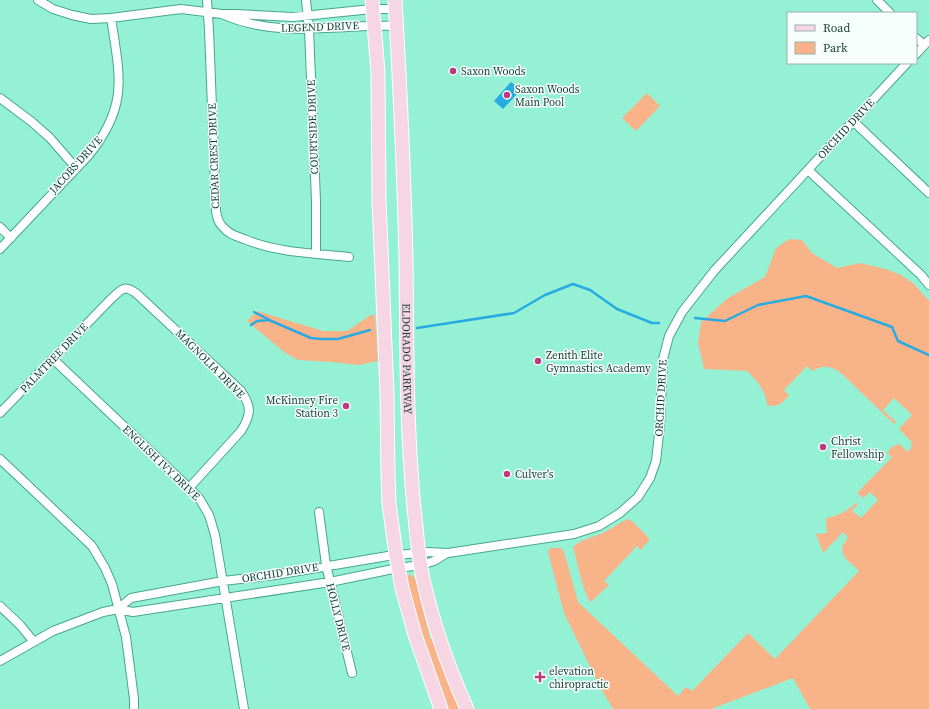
<svg xmlns="http://www.w3.org/2000/svg" width="929" height="709" font-family="'Source Serif 4',serif">
  <style>
    .green { fill: #f9b389 }
    .water { fill: #28abe2 }
    .lines { fill: none; stroke-linecap: round; stroke-linejoin: round }
    .stream { stroke: #28abe2; stroke-width: 2.5 }
    .minor-casing { stroke: #47a78c; stroke-width: 10 }
    .primary-casing { stroke: #fff; stroke-width: 15 }
    .minor { stroke: #fff; stroke-width: 8 }
    .primary { stroke: #f6d6e3; stroke-width: 13 }
    .poi-dot { fill: #be3a7f; stroke: #f6fffc; stroke-width: 1.5 }
    .labels { text-anchor: middle; dominant-baseline: central; stroke-width: 3; stroke-linejoin: round; paint-order: stroke }
    .street-label { font-size: 11px; fill: #153d32; stroke: #f6fffc }
    .poi-label { font-size: 11px; fill: #153d32; stroke: #f6fffc; text-anchor: start }
  </style>
  <rect width="100%" height="100%" fill="#94f1d4"/>
  <path class="green" d="M647,93L660,106L636,131L622,118Z
    M789,239L802,240L812,253L837,268L860,263L885,269L901,275L914,284L929,301V709H810L793,678L711,709H613L600,687L564,613L548,552L550,548H561L564,552L578,602L678,696L686,687L692,691L748,633L775,659L859,571C848,559 834,555 848,538L843,532L823,553L816,534L827,533L826,518C839,516 847,511 856,503L858,504L852,511L861,518L878,500L870,492L863,498L857,493L892,457L887,453L892,447L899,444L908,452L912,446L911,441L899,429L912,415L894,398L883,410L896,422L894,424L843,375C832,366 825,364 812,371L807,366L784,390L789,395C783,403 778,408 767,405C765,389 758,382 747,371L704,369L698,343L701,322L728,298L765,277L776,248Z
    M257,311L323,331H347L371,315H375L378,361L359,365L332,362L298,360L284,352L247,321Z
    M627,519L632,521L650,539L641,550L637,546L604,581L609,585L591,602C584,597 576,557 573,547L581,541L603,533Z
    M410,574L414,577L416,581L430,637L438,651L461,709H446L432,675L406,582L407,577Z"/>
  <path class="water" d="M511,82L521,90L503,109L494,101Z"/>
  <g class="lines">
    <path class="stream" d="M254,312L268,319
      M695,318L725,321L758,305L806,296L892,327L898,341L929,355
      M251,325L257,321L269,320L311,338L321,339H338L370,330
      M417,328L514,313L545,295L573,284L590,290L617,309L652,323H659"/>
    <defs>
      <path id="minor" d="M38,0L53,9L72,15L91,19L111,18L181,9L222,14H235L293,17L372,9H396
        M207,0L209,30L216,211C217,217 218,223 223,227C228,234 236,236 244,239C278,253 313,253 349,257
        M306,0L309,29L316,201V254
        M877,0L890,13
        M224,15C280,39 339,24 397,26
        M916,38L924,45
        M916,54L929,40
        M0,98L32,122L50,138L76,168
        M853,121L929,193
        M808,170L921,275L929,285
        M0,227L11,238
        M0,249L88,156C129,106 120,77 111,18
        M53,359L189,488L199,498L209,515L215,535L244,709
        M0,413L111,299C122,289 124,284 137,294L241,391C252,407 251,415 241,431L189,488
        M0,459L92,546L105,568L112,584L126,637L134,699V709
        M319,512L326,565L352,673
        M0,606L20,625L34,642
        M118,609L131,598L223,581L275,575L388,556L427,552L448,553L574,534L599,526L620,513L638,497L650,478L656,461L660,425L663,359L669,336L682,312L714,271L907,63
        M0,661L53,631L103,612L118,609L133,612L330,582L398,568L421,565L434,561L447,553"/>
      <g id="primary">
        <path d="M372,0L378,72L379,201L387,393L388,475L389,503L396,555L402,588L415,635L441,709"/>
        <path id="s1" d="M395,0C400,86 404,173 406,259C407,342 406,425 414,508C417,533 418,559 424,583C434,627 449,669 467,709"/>
      </g>
    </defs>
    <use href="#minor" class="minor-casing"/>
    <use href="#primary" class="primary-casing"/>
    <use href="#minor" class="minor"/>
    <use href="#primary" class="primary"/>
  </g>
  <g class="poi-dot">
    <circle cx="453" cy="71" r="4"/>
    <circle cx="507" cy="95" r="4"/>
    <circle cx="538" cy="361" r="4"/>
    <circle cx="346" cy="406" r="4"/>
    <circle cx="823" cy="447" r="4"/>
    <circle cx="507" cy="474" r="4"/>
    <path d="M538 671h4v4h4v4h-4v4h-4v-4h-4v-4h4z"/>
  </g>
  <g class="labels">
    <g class="street-label">
      <text transform="translate(320 27) rotate(-2)">LEGEND DRIVE</text>
      <text transform="translate(313 127) rotate(-92)">COURTSIDE DRIVE</text>
      <text transform="translate(846 129) rotate(-47)">ORCHID DRIVE</text>
      <text transform="translate(214 156) rotate(-92)">CEDAR CREST DRIVE</text>
      <text transform="translate(76 165) rotate(-48)">JACOBS DRIVE</text>
      <text transform="translate(54 358) rotate(-46)">PALMTREE DRIVE</text>
      <text stroke="none"><textPath href="#s1" startOffset="359">ELDORADO PARKWAY</textPath></text>
      <text transform="translate(210 364) rotate(45)">MAGNOLIA DRIVE</text>
      <text transform="translate(661 398) rotate(-87)">ORCHID DRIVE</text>
      <text transform="translate(161 463) rotate(44)">ENGLISH IVY DRIVE</text>
      <text transform="translate(280 573) rotate(-9)">ORCHID DRIVE</text>
      <text transform="translate(338 617) rotate(76)">HOLLY DRIVE</text>
    </g>
    <g class="poi-label">
      <text x="461" y="71">Saxon Woods</text>
      <text x="515" y="89">Saxon Woods<tspan x="515" dy="13">Main Pool</tspan></text>
      <text x="546" y="355">Zenith Elite<tspan x="546" dy="13">Gymnastics Academy</tspan></text>
      <text x="338" y="400" text-anchor="end">McKinney Fire<tspan x="338" dy="13">Station 3</tspan></text>
      <text x="831" y="441">Christ<tspan x="831" dy="13">Fellowship</tspan></text>
      <text x="515" y="474">Culver's</text>
      <text x="549" y="671">elevation<tspan x="549" dy="13">chiropractic</tspan></text>
    </g>
  </g>
  <rect x="787" y="12" width="130" height="52" fill="#f6fffc" stroke="#9cb1ab"/>
  <rect x="795" y="25" width="20" height="6" fill="#f6d6e3" stroke="#9cb1ab"/>
  <text x="823" y="32" font-size="12" fill="#153d32">Road</text>
  <rect x="795" y="42" width="20" height="12" fill="#f9b389" stroke="#9cb1ab"/>
  <text x="823" y="52" font-size="12" fill="#153d32">Park</text>
</svg>
